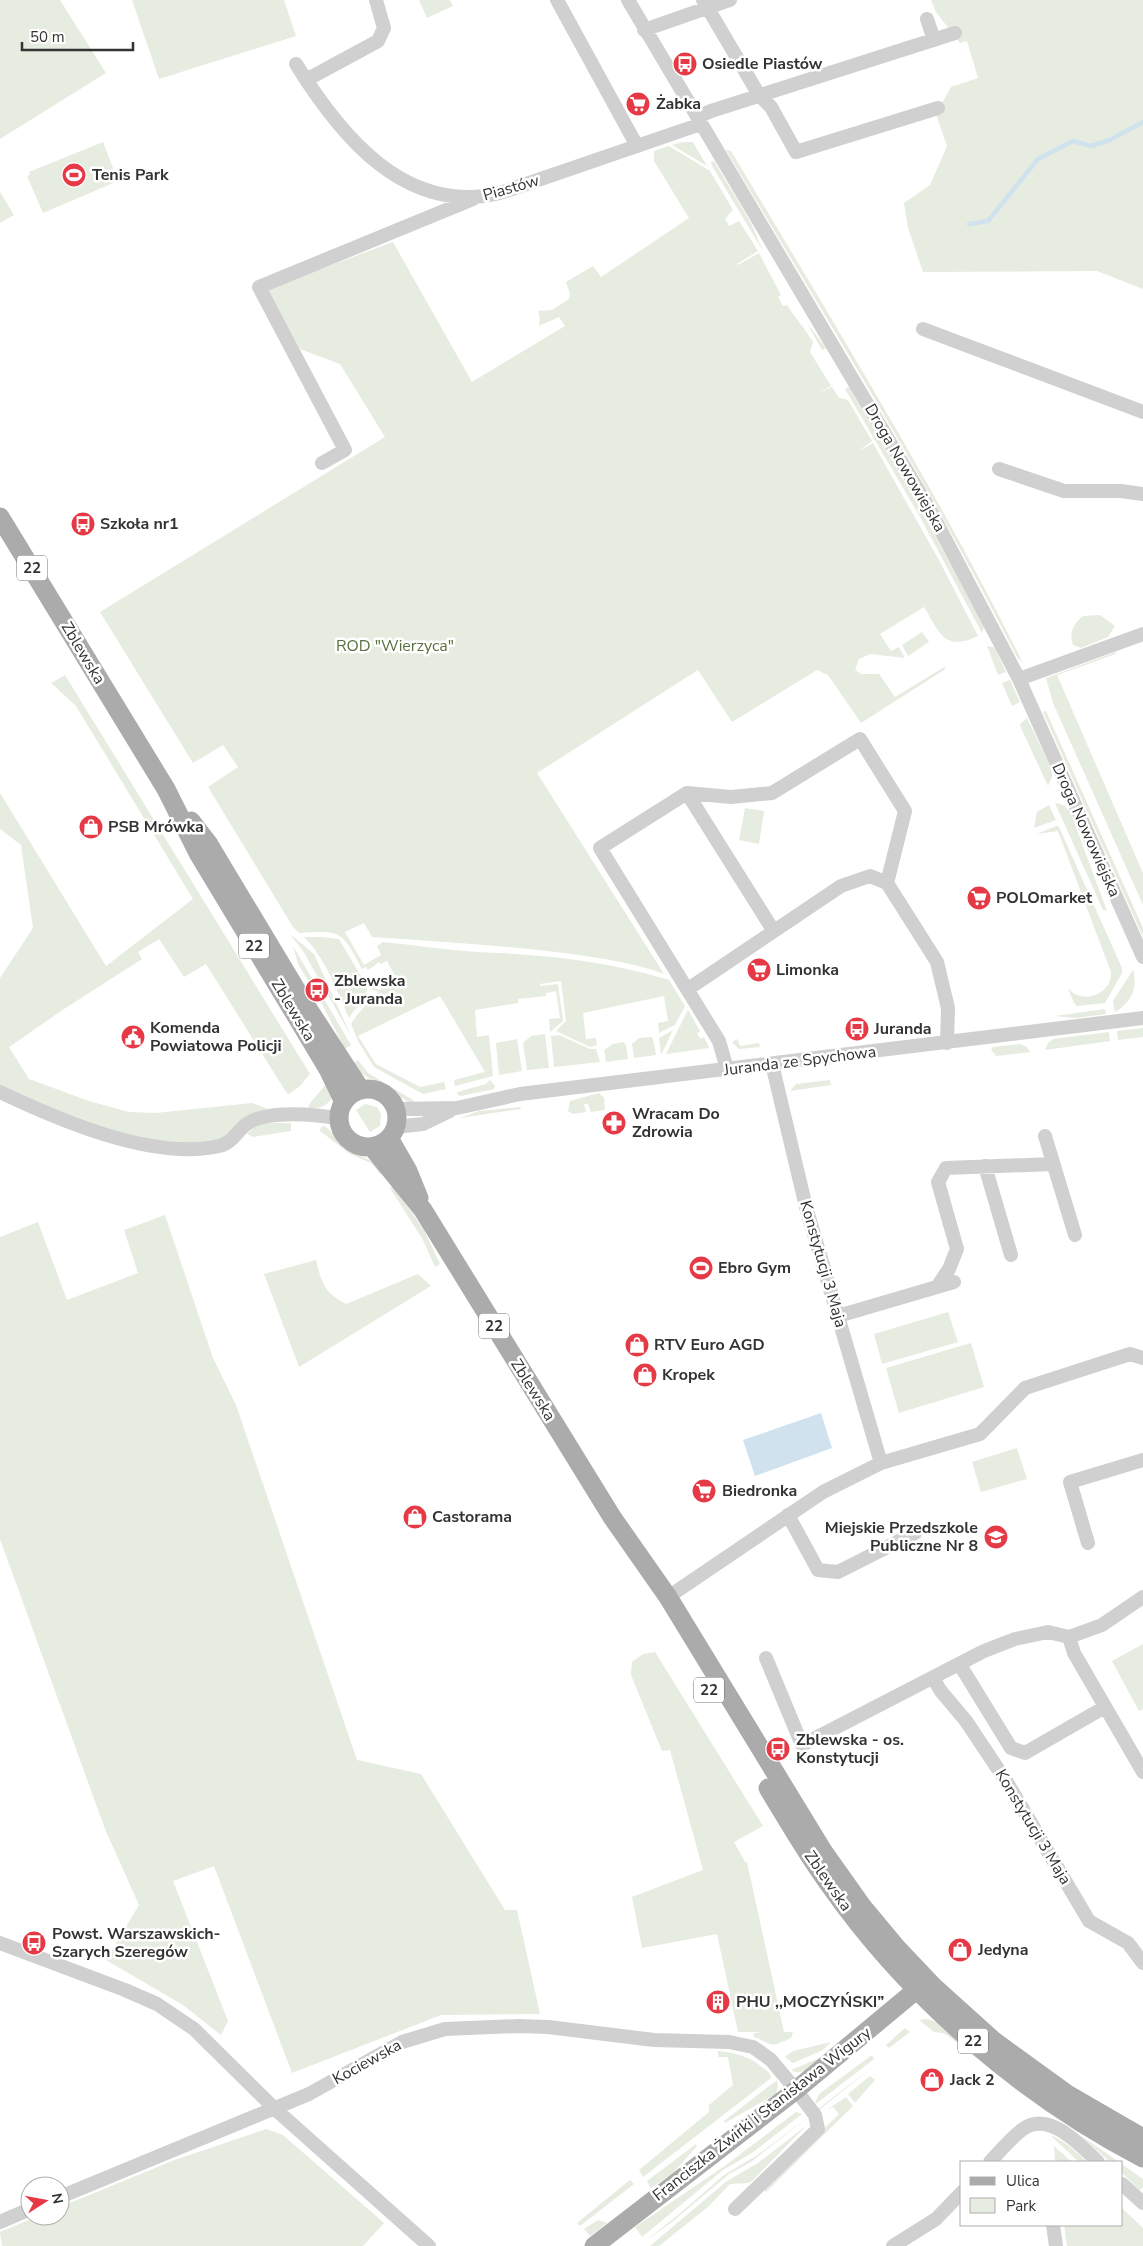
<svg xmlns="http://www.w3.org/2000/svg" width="1143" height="2246" font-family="'Nunito Sans',sans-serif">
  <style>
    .green { fill: #e6ecdf }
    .water { fill: #cfe2ee }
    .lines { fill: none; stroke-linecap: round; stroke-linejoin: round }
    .stream { stroke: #cfe2ee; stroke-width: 4.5 }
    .minor { stroke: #d0d0d0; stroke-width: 14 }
    .major { stroke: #ababab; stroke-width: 19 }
    .labels { text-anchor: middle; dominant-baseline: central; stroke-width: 5; stroke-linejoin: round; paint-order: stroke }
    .shield { fill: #fff; stroke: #707070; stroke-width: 1 }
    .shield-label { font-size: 15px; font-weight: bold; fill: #333 }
    .poi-label { font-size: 16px; font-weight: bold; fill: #333; stroke: #fff; text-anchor: start }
    .street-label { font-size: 16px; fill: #333; stroke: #fff }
    .park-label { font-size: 16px; fill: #56703f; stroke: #fff }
  </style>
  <rect width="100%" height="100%" fill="#fff"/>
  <path class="green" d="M0,0H60L106,73L0,139Z
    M132,0H284L296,36L159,79Z
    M419,0H450L453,6L427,18Z
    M931,0H1143V289L1097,271L923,272L908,228L904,203L930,185L947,146L936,114L951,87L978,78L967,41L960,43L936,12Z
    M103,142L118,181L43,213L27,176L30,175L29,172Z
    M682,142H693L707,166L672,145Z
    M669,146L710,171L733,210L725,219L729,226L739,221L758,251L737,264L738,265L759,253L781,295L778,297L783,306L787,305C795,318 805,328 813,342L810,352L831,386L819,393L832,387L839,398L848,400L872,441L857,452L873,443L940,562L978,636C944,652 940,633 924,607L880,634L891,651L899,647L905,658L870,654L859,659L855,670L861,674H879L895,697L946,666L944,670L861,723L828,675L817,670L732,722L698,670L537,773L664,974C629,961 593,957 556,952C495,945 433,941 372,937L364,923L345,932L364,965L381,955L377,946L383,942C414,945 446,950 477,952C541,954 608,961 669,980L685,1006L675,1025L659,1033L658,1023L668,1021L664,996L583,1013L586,1039L596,1038L597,1045L590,1047L556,1031L566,1021L561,981L540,984V986L558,984L563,1021L550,1032L549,1019L560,1018L556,991L546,993V996L518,999V1003L475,1010L477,1037L489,1035L493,1076L455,1086L454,1080L485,1072L440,996L358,1036L376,1064L420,1087L444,1082L446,1089L423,1094L374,1067L358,1041L351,1024C357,1013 367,1006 372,995H377V991L372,990L369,981L372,980L378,990L384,987L386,989L397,980L387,961L380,964L379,962L368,970L366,967L362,969C342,932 343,930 299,933L293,927L208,787L238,767L223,745L193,763L100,612L385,437L340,364L300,349L267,289L393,242L472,382L565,326L559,317L539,326L540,318L538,311L552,310L569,299L570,294L566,282L593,266L601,277L689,218L654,161V151Z
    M726,150L731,151C832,320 935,487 1023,663L1017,657C929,483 826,318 726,150Z
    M714,161L751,223L763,251L712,166L711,162Z
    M0,192L14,215L0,223Z
    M807,323L826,348L822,350Z
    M849,387L923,513L984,627L982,633L919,515L845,389Z
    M1100,615L1115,626L1108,637L1081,648L1073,645C1069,632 1073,624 1083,616Z
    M922,632L929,642L908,656L902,645Z
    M987,646L993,647L995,649L1006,672L998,675Z
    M1116,652V654L1057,675L1143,873V905L1053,703L1046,678Z
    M65,675L310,1074L300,1086L289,1094L286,1092L206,964L184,977L159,939L138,952L142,959L61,1011L9,1047L29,1079L89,1101L129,1112L156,1113L252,1103L268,1109L245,1117L221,1139L189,1144L154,1141L83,1122L0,1087V978L33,928L21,845L0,829V793L106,966L193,899L76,706L51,683Z
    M1010,680L1020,702L1012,706L1002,683Z
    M1046,711L1143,928V937L1043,712Z
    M1027,718L1052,770V777L1048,786L1022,730L1020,724Z
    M1055,803L1063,805L1070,811L1107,911L1103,910Z
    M1049,805L1056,820L1034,828L1037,812Z
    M745,808L764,811L759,844L739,840Z
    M1056,826L1059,827L1122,968V973L1105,1003L1077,1006L1074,1003L1068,988C1082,1006 1113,994 1111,972L1058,831L1037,834Z
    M290,934L314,954L351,1036L303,951Z
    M304,937H322L339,939L365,983C372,997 355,1007 349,1018C337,991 326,959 304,937Z
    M293,946L351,1045L345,1049L319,998L322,996L315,985L312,987L298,964Z
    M1133,970C1138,989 1131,1002 1115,1012L1113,1001Z
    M1105,1009L1106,1014L1076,1018L1055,1016Z
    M688,1010L700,1031L697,1034L701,1039L704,1037L709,1048L666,1054Z
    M1143,1028V1037L1118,1040L1117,1031Z
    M673,1030L661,1055L659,1038Z
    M1109,1032L1110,1041L1045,1050L1048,1043L1053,1039Z
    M545,1034L549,1068L527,1070L523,1043L531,1036Z
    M559,1035L590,1049H596L600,1062L554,1067L551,1036Z
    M651,1037L653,1039L656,1055L634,1058L632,1044L639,1038Z
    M517,1039L522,1071L499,1075L496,1043Z
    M737,1039L740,1046L759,1043L760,1047L739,1049L732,1042Z
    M623,1042L626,1045L628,1059L606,1062L604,1050L613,1044Z
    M1020,1044L1027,1047L1030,1052L996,1056L991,1050L993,1047Z
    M358,1060L368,1073L413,1100L414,1104C403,1101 397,1093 388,1088C371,1078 367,1080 352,1064Z
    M490,1080L495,1086L494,1089L461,1096L458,1095L457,1092L486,1084Z
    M830,1080L831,1085L790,1091L796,1084Z
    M328,1082L333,1096C328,1106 319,1109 308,1108L310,1103Z
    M599,1093L604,1098L605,1110L591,1112L588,1104H584L586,1112L573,1114L568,1111L570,1101Z
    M365,1104L377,1107L381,1114L380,1126L370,1132L356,1110Z
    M520,1107L521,1109L460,1118L479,1111Z
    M263,1123H291V1131L253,1137L247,1134L256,1125Z
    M324,1126C334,1132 337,1143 347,1149C363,1160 368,1154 383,1173L380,1174L371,1163L350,1154L320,1131L321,1127Z
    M393,1186L424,1230L440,1264L435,1267L423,1240L390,1188Z
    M165,1215L213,1358L236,1405L357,1760L421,1774L505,1910H517L540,2014L441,2015L292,2073L214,1866L173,1881L228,2021L221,2035L183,2005L106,1960L139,1905L105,1829L0,1539V1237L38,1222L67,1300L138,1273L124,1230Z
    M316,1260C322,1284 324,1292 346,1304L418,1274L431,1286L299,1367L264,1274Z
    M948,1312L958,1342L882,1364L874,1334Z
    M971,1343L984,1387L899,1413L886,1368Z
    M1017,1448L1027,1479L981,1492L972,1462Z
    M1143,1644V1709L1139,1711L1112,1661Z
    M655,1652L763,1826L734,1842L745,1862H747L784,2032H793L791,2038C769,2048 774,2046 753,2036L754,2033L762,2032H738L717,1934L642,1948L632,1897L703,1870L670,1750L662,1751L631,1675L632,1662L643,1654Z
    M927,2019C951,2025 963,2041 978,2059L947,2035L943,2033L934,2032L919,2020Z
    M905,2028L910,2032L889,2048L886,2045Z
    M831,2042L823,2050L793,2063L785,2057L793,2051Z
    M718,2051C740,2053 755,2059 770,2074L771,2078L643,2177L639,2170L709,2112V2105L733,2085L728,2057H718Z
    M872,2055L874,2059L817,2103H815L819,2094Z
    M819,2058C812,2066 802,2077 791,2070Z
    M879,2062L819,2110L818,2109Z
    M870,2076L875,2080L855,2103L848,2094Z
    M777,2080L778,2086L776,2094L725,2123L724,2121Z
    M846,2097L853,2106L766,2192L763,2189L839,2114L833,2107L827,2110Z
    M796,2112L802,2114L752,2153L723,2170L642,2237L635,2227L726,2165Z
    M808,2117L751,2162L729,2174L672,2222L644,2242L678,2215L724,2175L759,2154Z
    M807,2125L752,2181L748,2183L730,2184L709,2206L659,2246H650L727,2181L758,2163Z
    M266,2129L283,2135L384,2223L363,2246H2L0,2232L38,2216H60V2207L172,2161Z
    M1050,2135C1064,2140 1076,2152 1087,2162H1079Z
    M1080,2135L1119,2162H1110Z
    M696,2144L697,2146L673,2173L651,2188L647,2181Z
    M1054,2146L1072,2162H1055Z
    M1122,2164L1143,2179V2187L1140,2190L1122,2173Z
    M630,2180L634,2184L580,2226L577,2223Z
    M1122,2208L1143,2228V2246H1067L1064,2225H1122Z
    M598,2220L607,2223L590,2236L584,2229Z"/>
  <path class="water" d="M821,1413L832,1448L755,1476L743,1440Z"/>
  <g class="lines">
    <path class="stream" d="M969,224L988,221L1038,159L1073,141L1091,146L1110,140L1143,122"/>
    <path class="minor" d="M557,0L637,146
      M628,0L929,508L1019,679L1143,957
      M703,0L759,95L771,107L796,152L938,108
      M927,19L934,40
      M644,30L730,0
      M296,64C340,135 405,216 500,193L701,124
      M306,80L378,41L384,28L376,0
      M697,117L711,111L955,33
      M923,329L1143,412
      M322,463L345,450L259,287L473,199
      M999,469L1064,491H1121L1143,494
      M1019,679L1143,634
      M687,793L773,930
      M688,989L841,886L870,876L887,883
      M772,1064L806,1207L881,1463L980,1434L1025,1388L1130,1354L1143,1358
      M727,1069L719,1041L600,848L687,793L731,797L772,793L860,739L905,811L887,883L937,962L948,1008L947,1043
      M0,1092C59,1120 153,1161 219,1146C233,1143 238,1129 248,1123C268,1110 317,1114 339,1119
      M395,1109L457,1108L520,1094L1143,1018
      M395,1127L423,1124L450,1111
      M1045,1136L1075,1235
      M985,1166L1011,1255
      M937,1287L949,1269L957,1249L938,1182L946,1168L1053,1164
      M838,1316L954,1282
      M788,1515L818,1570L838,1572L915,1533
      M1088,1543L1070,1482L1143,1460
      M668,1597L823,1492L881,1463
      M1069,1637L1074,1653L1143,1772
      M766,1658L802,1745L984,1651L1015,1639L1048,1632L1069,1637L1102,1625L1143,1597
      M960,1665L1011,1748L1025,1753L1105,1707
      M934,1679L940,1690L966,1721L1008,1784L1089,1921L1128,1943L1143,1963
      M0,1943L125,1990L157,2004L194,2029L275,2109L429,2246
      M990,2162C1000,2151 1011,2138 1023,2129C1049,2110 1081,2146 1098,2162
      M1122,2184L1143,2203
      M60,2197L309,2094L402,2042L445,2029L519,2026L548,2027L654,2040L729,2042L753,2047L771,2060L796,2090L815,2115L818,2129L735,2209
      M0,2222L30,2209
      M1053,2225L1056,2246
      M893,2246L936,2219L962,2192"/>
    <path class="major" d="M0,517L166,789L198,853L328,1069L344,1102
      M191,821L208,843L303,1001L361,1090
      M339 1118a29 29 0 1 1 58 0a29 29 0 1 1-58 0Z
      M389,1138L408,1171L419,1198
      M372,1147L423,1210L612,1517L668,1597L823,1851L862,1906L897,1948L933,1986L994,2041L1067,2094L1143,2138
      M768,1788C788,1821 808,1856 831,1887C910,1999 1022,2095 1143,2158
      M594,2246L796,2090L927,1981"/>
  </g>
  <defs>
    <symbol id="bus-disc" viewBox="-11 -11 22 22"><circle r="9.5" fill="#e63946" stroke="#fff"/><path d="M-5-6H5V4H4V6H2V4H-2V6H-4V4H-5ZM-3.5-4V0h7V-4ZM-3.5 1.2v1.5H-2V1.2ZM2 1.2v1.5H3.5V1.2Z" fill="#fff"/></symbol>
    <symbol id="supermarket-disc" viewBox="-11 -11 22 22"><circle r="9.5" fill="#e63946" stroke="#fff"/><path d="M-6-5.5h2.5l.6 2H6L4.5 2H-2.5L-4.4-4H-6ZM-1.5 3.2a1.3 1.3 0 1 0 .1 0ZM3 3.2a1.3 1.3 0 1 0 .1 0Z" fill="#fff"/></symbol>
    <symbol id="stadium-disc" viewBox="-11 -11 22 22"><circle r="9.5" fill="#e63946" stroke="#fff"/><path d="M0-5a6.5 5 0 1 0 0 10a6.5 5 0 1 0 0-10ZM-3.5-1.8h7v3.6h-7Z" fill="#fff"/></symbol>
    <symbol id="shop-disc" viewBox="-11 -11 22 22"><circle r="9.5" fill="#e63946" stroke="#fff"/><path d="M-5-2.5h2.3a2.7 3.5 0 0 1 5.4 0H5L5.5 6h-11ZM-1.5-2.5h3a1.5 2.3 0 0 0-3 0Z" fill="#fff"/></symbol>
    <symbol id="civic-disc" viewBox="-11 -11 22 22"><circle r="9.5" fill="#e63946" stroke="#fff"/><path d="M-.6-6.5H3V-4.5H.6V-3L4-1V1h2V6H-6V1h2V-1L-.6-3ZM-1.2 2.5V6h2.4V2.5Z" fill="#fff"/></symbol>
    <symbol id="pharmacy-disc" viewBox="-11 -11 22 22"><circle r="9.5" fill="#e63946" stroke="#fff"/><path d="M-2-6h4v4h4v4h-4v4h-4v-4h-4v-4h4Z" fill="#fff"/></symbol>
    <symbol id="school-disc" viewBox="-11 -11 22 22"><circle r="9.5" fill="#e63946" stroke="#fff"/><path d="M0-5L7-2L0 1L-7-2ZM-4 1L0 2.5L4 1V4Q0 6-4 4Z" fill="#fff"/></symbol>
    <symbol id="building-disc" viewBox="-11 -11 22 22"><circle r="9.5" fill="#e63946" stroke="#fff"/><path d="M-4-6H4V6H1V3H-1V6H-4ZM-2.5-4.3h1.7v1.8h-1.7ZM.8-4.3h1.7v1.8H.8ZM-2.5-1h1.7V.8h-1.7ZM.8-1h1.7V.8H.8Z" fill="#fff"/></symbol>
  </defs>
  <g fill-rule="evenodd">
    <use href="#bus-disc" x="671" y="50" width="28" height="28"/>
    <use href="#supermarket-disc" x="624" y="90" width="28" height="28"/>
    <use href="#stadium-disc" x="60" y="161" width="28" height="28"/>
    <use href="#bus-disc" x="69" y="510" width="28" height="28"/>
    <use href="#shop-disc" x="77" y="813" width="28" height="28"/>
    <use href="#supermarket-disc" x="965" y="884" width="28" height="28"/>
    <use href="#supermarket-disc" x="745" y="956" width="28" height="28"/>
    <use href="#bus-disc" x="303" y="976" width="28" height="28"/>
    <use href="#bus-disc" x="843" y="1015" width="28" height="28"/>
    <use href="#civic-disc" x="119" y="1023" width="28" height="28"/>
    <use href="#pharmacy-disc" x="600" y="1109" width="28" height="28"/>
    <use href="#stadium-disc" x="687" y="1254" width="28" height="28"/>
    <use href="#shop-disc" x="623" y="1331" width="28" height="28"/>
    <use href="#shop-disc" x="631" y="1361" width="28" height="28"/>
    <use href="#supermarket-disc" x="690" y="1477" width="28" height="28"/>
    <use href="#shop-disc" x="401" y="1503" width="28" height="28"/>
    <use href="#school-disc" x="982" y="1523" width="28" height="28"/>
    <use href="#bus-disc" x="764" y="1735" width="28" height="28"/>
    <use href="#bus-disc" x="20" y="1929" width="28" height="28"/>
    <use href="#shop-disc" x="946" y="1936" width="28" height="28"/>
    <use href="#building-disc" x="704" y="1988" width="28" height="28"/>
    <use href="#shop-disc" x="918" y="2066" width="28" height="28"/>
  </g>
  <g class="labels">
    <g class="shield">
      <rect x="17" y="555.5" width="30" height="25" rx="4"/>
      <rect x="239" y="933.5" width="30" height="25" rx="4"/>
      <rect x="479" y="1313.5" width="30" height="25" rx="4"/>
      <rect x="694" y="1677.5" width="30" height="25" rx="4"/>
      <rect x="958" y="2028.5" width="30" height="25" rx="4"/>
    </g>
    <g class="shield-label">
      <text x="32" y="568">22</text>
      <text x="254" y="946">22</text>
      <text x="494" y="1326">22</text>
      <text x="709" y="1690">22</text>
      <text x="973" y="2041">22</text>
    </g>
    <g class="poi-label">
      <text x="702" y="64">Osiedle Piastów</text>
      <text x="656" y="104">Żabka</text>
      <text x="92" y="175">Tenis Park</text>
      <text x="100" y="524">Szkoła nr1</text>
      <text x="108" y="827">PSB Mrówka</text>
      <text x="996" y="898">POLOmarket</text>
      <text x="776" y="970">Limonka</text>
      <text x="334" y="981">Zblewska<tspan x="334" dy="18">- Juranda</tspan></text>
      <text x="150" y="1028">Komenda<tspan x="150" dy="18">Powiatowa Policji</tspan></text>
      <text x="874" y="1029">Juranda</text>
      <text x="632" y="1114">Wracam Do<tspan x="632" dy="18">Zdrowia</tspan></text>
      <text x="718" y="1268">Ebro Gym</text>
      <text x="654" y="1345">RTV Euro AGD</text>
      <text x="662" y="1375">Kropek</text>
      <text x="722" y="1491">Biedronka</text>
      <text x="432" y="1517">Castorama</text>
      <text x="978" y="1528" text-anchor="end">Miejskie Przedszkole<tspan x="978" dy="18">Publiczne Nr 8</tspan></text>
      <text x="796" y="1740">Zblewska - os.<tspan x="796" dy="18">Konstytucji</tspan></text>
      <text x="52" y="1934">Powst. Warszawskich-<tspan x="52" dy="18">Szarych Szeregów</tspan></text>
      <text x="978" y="1950">Jedyna</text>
      <text x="736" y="2002">PHU ,,MOCZYŃSKI”</text>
      <text x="950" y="2080">Jack 2</text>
    </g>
    <g class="street-label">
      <text transform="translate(511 188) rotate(-16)">Piastów</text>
      <text transform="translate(905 468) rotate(60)">Droga Nowowiejska</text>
      <text transform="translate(83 653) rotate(59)">Zblewska</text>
      <text transform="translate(1086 830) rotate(66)">Droga Nowowiejska</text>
      <text transform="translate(293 1010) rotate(59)">Zblewska</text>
      <text transform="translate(800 1061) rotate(-7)">Juranda ze Spychowa</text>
      <text transform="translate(823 1264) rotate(74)">Konstytucji 3 Maja</text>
      <text transform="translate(533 1390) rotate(58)">Zblewska</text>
      <text transform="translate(1033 1827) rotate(59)">Konstytucji 3 Maja</text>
      <text transform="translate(828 1881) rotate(55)">Zblewska</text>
      <text transform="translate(367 2062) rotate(-29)">Kociewska</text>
      <text transform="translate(762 2114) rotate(-38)">Franciszka Żwirki i Stanisława Wigury</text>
    </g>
    <g class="park-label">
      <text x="395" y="646">ROD "Wierzyca"</text>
    </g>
  </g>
  <rect x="960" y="2161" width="162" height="65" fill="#ffffff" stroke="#adadad"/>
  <rect x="970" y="2177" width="25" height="8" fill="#ababab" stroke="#adadad"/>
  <text x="1006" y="2186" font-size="15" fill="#333333">Ulica</text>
  <rect x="970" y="2198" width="25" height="15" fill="#e6ecdf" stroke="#adadad"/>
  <text x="1006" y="2211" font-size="15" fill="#333333">Park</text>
  <g transform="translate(45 2201) rotate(79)"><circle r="24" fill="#ffffff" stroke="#adadad"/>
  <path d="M0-4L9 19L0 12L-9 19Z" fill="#e63946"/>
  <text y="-8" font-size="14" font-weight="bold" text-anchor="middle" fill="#333333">N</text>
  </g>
  <path d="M22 42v8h111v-8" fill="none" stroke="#333333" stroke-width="2.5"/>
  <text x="30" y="42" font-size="15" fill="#333333" stroke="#ffffff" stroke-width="4" paint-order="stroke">50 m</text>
</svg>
